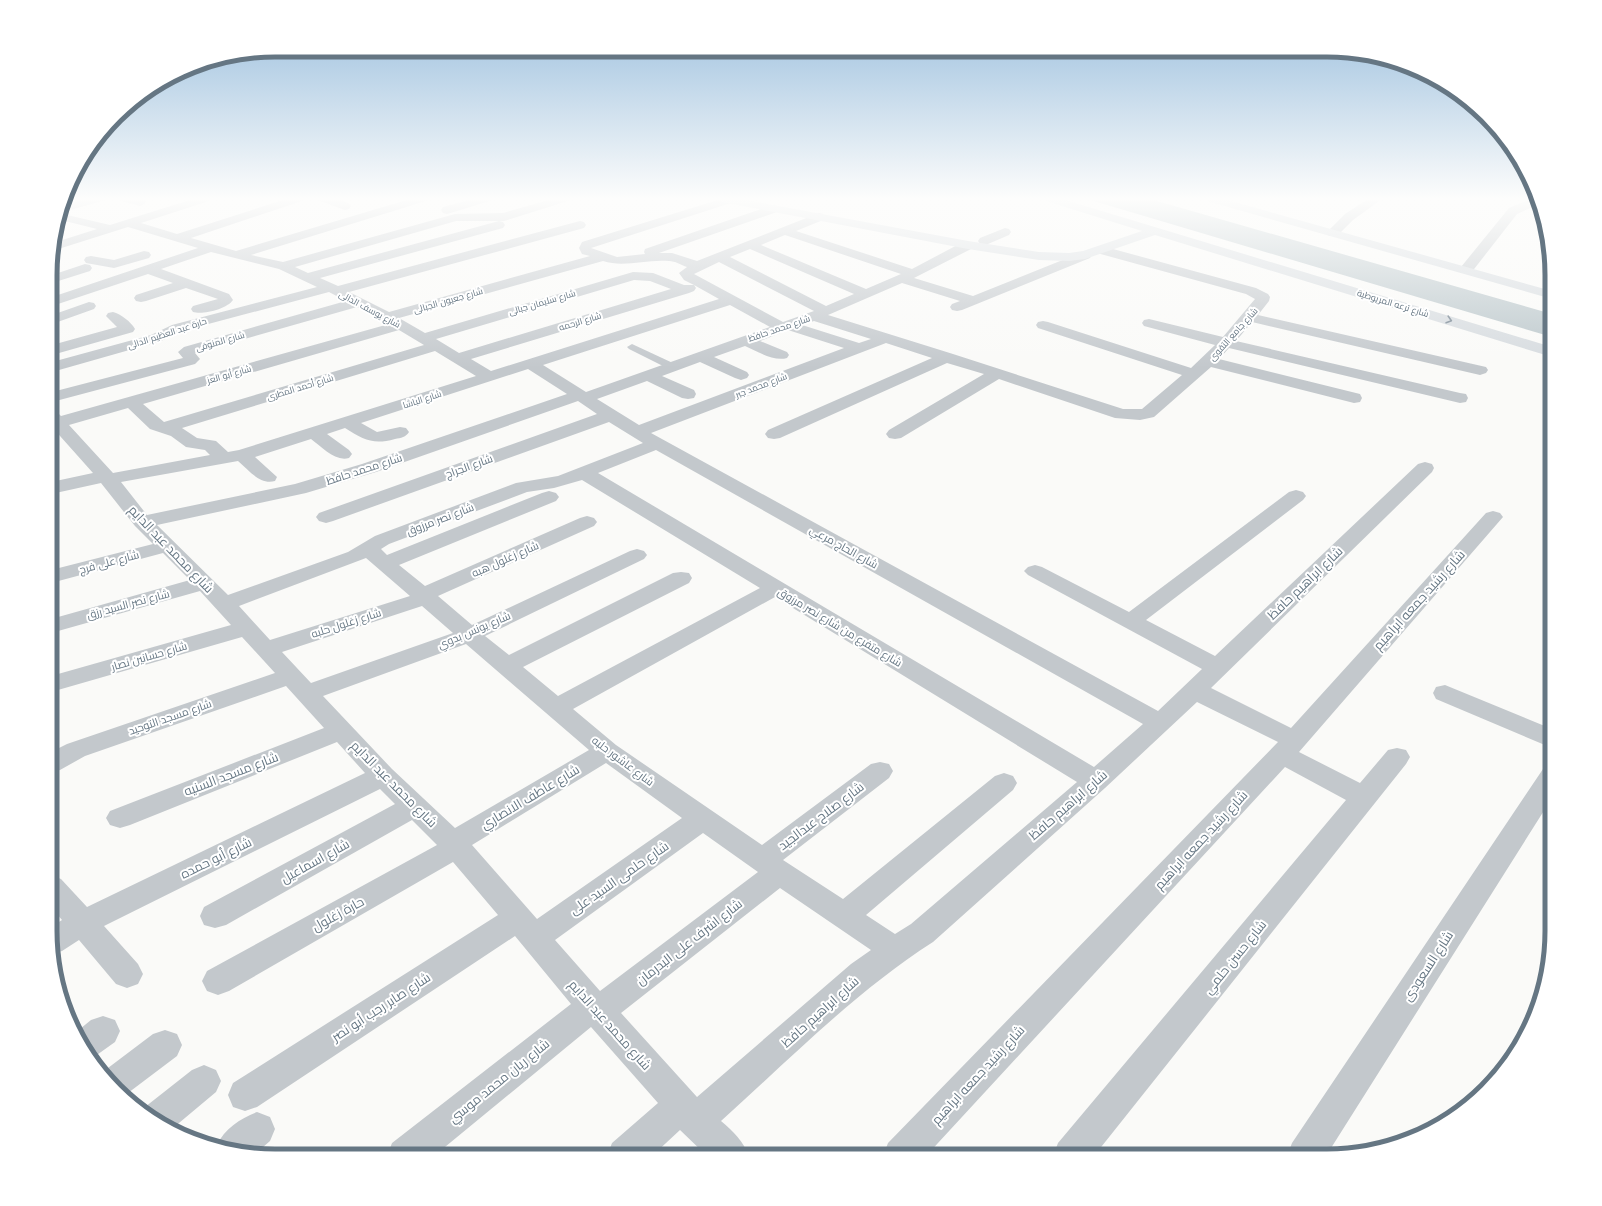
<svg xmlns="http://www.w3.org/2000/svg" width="1602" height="1206" font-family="'PT Sans',Cairo,sans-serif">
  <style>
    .water { fill: #bbc7cb }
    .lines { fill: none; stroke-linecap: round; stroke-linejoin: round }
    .lane { fill: #c3c8cc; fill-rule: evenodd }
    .street { fill: #c3c8cc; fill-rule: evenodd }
    .secondary { fill: #d6dbdf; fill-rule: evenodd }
    .oneway { stroke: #768591 }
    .labels { text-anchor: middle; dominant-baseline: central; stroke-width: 4; stroke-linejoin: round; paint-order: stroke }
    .far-street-label { font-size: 9px; fill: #657683; stroke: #fff }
    .street-label { font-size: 11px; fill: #657683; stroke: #fff }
    .near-street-label { font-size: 13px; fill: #657683; stroke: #fff }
    .rim { fill: none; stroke: #657683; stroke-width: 5 }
  </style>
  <rect width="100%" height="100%" fill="#fafaf8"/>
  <path class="water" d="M1087,199H1150L1552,314V337Z"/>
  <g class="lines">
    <path class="lane" d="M632,344L675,364L676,366L671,369L667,368L629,349L627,347Z"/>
    <path class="street" d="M85,199H104L102,201L63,212L66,205Z
      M119,199H142L146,202L144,204L140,206L121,201Z
      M193,199H211L209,201L141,223L177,234L286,199H304L302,201L191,238L236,251L410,199H428L426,201L251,255L283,262L455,214L503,213L552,199H570L568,201L504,221H456L295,267L308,273L499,221L503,222L505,225L503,228L320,278L338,286L580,221L584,222L586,225L584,228L349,292L389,312L590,256L582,254L579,248L582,242L721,199L736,200L734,202L591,248L617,257L645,254L644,252L645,249L773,205L777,206L779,209L777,212L659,253H672L697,261L819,213L823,214L825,217L823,220L796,231L912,269L963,242H973L974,245L973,248L914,278L973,296L1085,251L1090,252L1092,255L1090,258L962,310L957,311L952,310L950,307L952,304L960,301L902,283L828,315L953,354L1123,409H1142L1182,375L1038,328L1036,325L1038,322L1043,321L1048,322L1191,368L1215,345L1144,326L1142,323L1144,320L1149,319L1223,337L1255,299L1246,294L1097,253L1096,250L1097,247L1102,246L1256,288L1268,294L1270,297L1269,301L1258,315L1486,367L1488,370L1486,373L1480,375L1252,322L1236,341L1460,393L1466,394L1468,398L1466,402L1460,403L1229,348L1219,359L1360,394L1362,398L1360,402L1354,403L1211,367L1154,417L1140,420L1115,418L999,379L901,438L895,439L889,438L886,434L889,430L984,374L947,363L780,438L774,439L768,438L765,434L768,430L932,358L886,343L651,433L1158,711L1202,669L1028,575L1024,571L1028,567L1035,565L1042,567L1129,612L1289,492L1296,490L1303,492L1306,496L1303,500L1146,620L1215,656L1418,464L1425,462L1432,464L1434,468L1432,472L1211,688L1291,728L1486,513L1493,511L1500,513L1503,517L1299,752L1360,783L1388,750L1397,748L1406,750L1410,757L1406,764L1094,1156H1053L1058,1143L1346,800L1285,767L926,1156H883L888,1143L1278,742L1197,702L1105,788L933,942C855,992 790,1059 721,1121C734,1132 743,1141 749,1156H707L680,1130L652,1156H607L612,1143L658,1103L591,1027L434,1156H387L392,1143L571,1004L515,936L257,1107L245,1111L233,1107L228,1095L233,1083L498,915L453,862L229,991L218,995L207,991L202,981L207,971L437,845L412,820L226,925L215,928L204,925L200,916L204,907L395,804L380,789L104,926L138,964L143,974L138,984L127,988L116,984L79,940L62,951L53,954L51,946V927L62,920L51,907V875L61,879L87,907L365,773L337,742L130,825L120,828L110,825L106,818L110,811L324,728L286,686L85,756L60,770L51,772V752L67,744L275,673L242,637L51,692V676L231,625L200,591L51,633V619L190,580L163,553L51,583V570L153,544L135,526L101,483L51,494V482L93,473L52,427V412L58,413L61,416L389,324L357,307L195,353L200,359L195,364L52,402V392L183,358L178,352L184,347L346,301L329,292L182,331L161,341L52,372V362L151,335L172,325L317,287L279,269L211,252L161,269L229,294L233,300C227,309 203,315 193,312L191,309L193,306L218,299L186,288L146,301L141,302L136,301L134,298L136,295L173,283L148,274L52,306V297L198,248L128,227L52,251L53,243L97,229L61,220L63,214L110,225ZM785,235L901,274L866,289L761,245ZM750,249L854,294L826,306L730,257ZM603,261C624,268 646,259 669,261C675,261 681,265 687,267L679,273L684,280L694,285H684L653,273L633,272L425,333L399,318ZM719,262L814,311L783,322L694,274ZM634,280L650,281L671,289L459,353L436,339ZM694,285L719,299L491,371L471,359L689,293L694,291L696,288ZM730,305L770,327L586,392L543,365ZM814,321L871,339L859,343L802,325ZM399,330L424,345L164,422L143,404ZM788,330L844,348L639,425L597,399L647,381L682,398L688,399L694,398L696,394L694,390L662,376L700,362L735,378L741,380L747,378L749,375L747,372L714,357L745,346C757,351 774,362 787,358L789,355L787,352L760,341ZM435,351L476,376L239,450L228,452L216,441L197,438L182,428ZM528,369L567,394L362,464L295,484L147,515L121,482L238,461C249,470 259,485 275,481L277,477L255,457L311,439C322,447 335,462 349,458L352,454L349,450L327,434L345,428C364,440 373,445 395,439C401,438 406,437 409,432L406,428L400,427L377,432L361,423ZM578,401L597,414L319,513L316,517L319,521L326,523L333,521L609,422L643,443L558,476L516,483L375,536L348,552L228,595L157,525L306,493L376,472ZM128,408L150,429L171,436L186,447L205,450L210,455L113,473L69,425ZM656,450L1143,724L1094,767L598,473ZM582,480L760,588L558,696L523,667L689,583L692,578L689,573L681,572L673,573L509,655L485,636L644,559L647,555L644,551L637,549L630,551L472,625L438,596L594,526L597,522L594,518L587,516L580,518L425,586L399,565L556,501L559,497L556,493L549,491L542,493L387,555L381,549L389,544L527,492L554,488ZM366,558L410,596L270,640L239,606ZM775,597L1077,782L911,924L895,934L866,915L1013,790L1017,783L1013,776L1004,773L995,776L843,899L783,860L889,778L893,771L889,764L880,762L871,764L762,845L616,745L573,709ZM422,606L453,633L311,683L282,652ZM466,644L589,750L455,828L392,769L323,696ZM606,763L682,818L537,919L472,845ZM703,833L758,872L600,991L555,940ZM780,888L871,950L851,964L697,1097L621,1013Z
      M318,199C328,199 344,197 351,206L349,209L345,210L320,201Z
      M473,199H492L490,201L447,214L443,213L441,210L443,207Z
      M1368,199H1382L1353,220L1337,236H1329L1327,233L1329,230L1345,214Z
      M1531,199H1537L1539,204L1517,214L1471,273H1461L1459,270L1461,267L1509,208Z
      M1005,228L1009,229L1011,232L1009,235L988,244H980L978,241L980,238Z
      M144,251L149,252L151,255L149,258L114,268L86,263L84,260L86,257L91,256L114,260Z
      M85,264L90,265L92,268L90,271L52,283V275Z
      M89,302L94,303L96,306L94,309L52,324V315Z
      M113,312C121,314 131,322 135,329L133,332L52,355V345L117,327L106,316L108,313Z
      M1445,685L1552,729V748L1436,699L1433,693L1436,687Z
      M1552,767V798L1326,1156H1287L1292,1143L1543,769Z
      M103,1016L115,1020L120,1031L115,1042L94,1057L75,1033L91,1020Z
      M165,1030L177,1034L182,1045L177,1056L124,1096L104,1071L153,1034Z
      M204,1065L216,1070L221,1081L216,1092L173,1128L143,1110L145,1107L192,1070Z
      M257,1112L270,1117L275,1129L270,1141L255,1154L217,1145C224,1129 241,1118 257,1112Z"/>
    <path class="secondary" d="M716,199H741L968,241L1039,252L1069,253L1083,251L1142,231L1046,201L1044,199H1062L1552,347V357L1155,235L1085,259L1069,261L1039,260L968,249L722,202L718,201Z
      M1205,199H1224L1552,291V299L1207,201Z"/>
  </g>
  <defs><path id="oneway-chevron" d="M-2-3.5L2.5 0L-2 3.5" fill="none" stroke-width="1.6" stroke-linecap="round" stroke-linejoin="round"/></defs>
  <use class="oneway" href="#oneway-chevron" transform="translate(1449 320) rotate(17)"/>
  <linearGradient id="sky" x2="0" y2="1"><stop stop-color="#96bcdc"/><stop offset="0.54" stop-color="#fdfdfc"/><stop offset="1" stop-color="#fdfdfc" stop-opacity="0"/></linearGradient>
  <rect width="1602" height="368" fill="url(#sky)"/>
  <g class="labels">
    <g class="far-street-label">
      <text transform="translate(448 300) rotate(-16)">شارع جعيون الجبالى</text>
      <text transform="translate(542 302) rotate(-16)">شارع سليمان جبالى</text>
      <text transform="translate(1393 303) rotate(17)">شارع ترعه المريوطية</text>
      <text transform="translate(370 309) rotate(28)">شارع يوسف الدالى</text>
      <text transform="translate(580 321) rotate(-17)">شارع الرحمه</text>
      <text transform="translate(779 328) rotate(-19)">شارع محمد حافظ</text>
      <text transform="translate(167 333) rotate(-18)">حارة عبد العظيم الدالى</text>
      <text transform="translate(1233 334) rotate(-48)">شارع جامع التقوى</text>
      <text transform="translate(220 341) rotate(-16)">شارع المنوفى</text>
      <text transform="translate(229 374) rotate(-16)">شارع أبو العز</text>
      <text transform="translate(761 385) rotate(-21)">شارع محمد جبر</text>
      <text transform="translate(300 387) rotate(-17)">شارع أحمد المطرى</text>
      <text transform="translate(422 399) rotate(-18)">شارع الباشا</text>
    </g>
    <g class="street-label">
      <text transform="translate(469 466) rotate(-20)">شارع الجراج</text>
      <text transform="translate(364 469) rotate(-18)">شارع محمد حافظ</text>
      <text transform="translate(440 519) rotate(-21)">شارع نصر مرزوق</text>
      <text transform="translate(844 547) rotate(29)">شارع الحاج مرعي</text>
      <text transform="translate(505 559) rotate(-24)">شارع زغلول هبه</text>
      <text transform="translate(109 562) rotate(-15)">شارع على فرج</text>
      <text transform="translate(128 604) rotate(-15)">شارع نصر السيد رزق</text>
      <text transform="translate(346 623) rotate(-18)">شارع زغلول حلبه</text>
      <text transform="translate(840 627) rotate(31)">شارع متفرع من شارع نصر مرزوق</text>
      <text transform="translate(474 630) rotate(-23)">شارع يونس بدوي</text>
      <text transform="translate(149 656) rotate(-16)">شارع حسانين نصار</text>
      <text transform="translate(170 717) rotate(-19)">شارع مسجد التوحيد</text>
      <text transform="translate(623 761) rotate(37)">شارع عاشور حلبه</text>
    </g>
    <g class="near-street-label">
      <text transform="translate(171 549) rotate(46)">شارع محمد عبد الدايم</text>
      <text transform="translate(1305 583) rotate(-44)">شارع ابراهيم حافظ</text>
      <text transform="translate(1419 600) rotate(-48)">شارع رشيد جمعه ابراهيم</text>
      <text transform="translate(231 774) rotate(-21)">شارع مسجد السنيه</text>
      <text transform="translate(394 784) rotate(45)">شارع محمد عبد الدايم</text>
      <text transform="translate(530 797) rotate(-31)">شارع عاطف الانصاري</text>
      <text transform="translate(1068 805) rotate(-41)">شارع ابراهيم حافظ</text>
      <text transform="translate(821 816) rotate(-37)">شارع صلاح عبدالجيد</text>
      <text transform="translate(1201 840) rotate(-47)">شارع رشيد جمعه ابراهيم</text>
      <text transform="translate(216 858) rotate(-26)">شارع أبو حمده</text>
      <text transform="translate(315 861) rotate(-29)">شارع اسماعيل</text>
      <text transform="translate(619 878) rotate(-35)">شارع حلمى السيد على</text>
      <text transform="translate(338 914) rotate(-29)">حارة زغلول</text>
      <text transform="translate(689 942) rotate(-38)">شارع اشرف على البدرمان</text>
      <text transform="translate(1235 957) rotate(-51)">شارع حسن حلمي</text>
      <text transform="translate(1428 966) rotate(-57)">شارع السعودى</text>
      <text transform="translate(381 1007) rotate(-33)">شارع صابر رجب أبو نصر</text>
      <text transform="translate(820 1012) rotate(-42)">شارع ابراهيم حافظ</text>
      <text transform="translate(610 1025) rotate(48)">شارع محمد عبد الدايم</text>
      <text transform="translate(978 1075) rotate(-47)">شارع رشيد جمعه ابراهيم</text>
      <text transform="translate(499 1081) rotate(-39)">شارع ريان محمد موسي</text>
    </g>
  </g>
  <path d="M0 0H1602V1206H0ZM275 57H1327A218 218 0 0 1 1545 275V931A218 218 0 0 1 1327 1149H275A218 218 0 0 1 57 931V275A218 218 0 0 1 275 57Z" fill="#fff" fill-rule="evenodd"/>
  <path class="rim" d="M275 57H1327A218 218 0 0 1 1545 275V931A218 218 0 0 1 1327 1149H275A218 218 0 0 1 57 931V275A218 218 0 0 1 275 57Z"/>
</svg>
